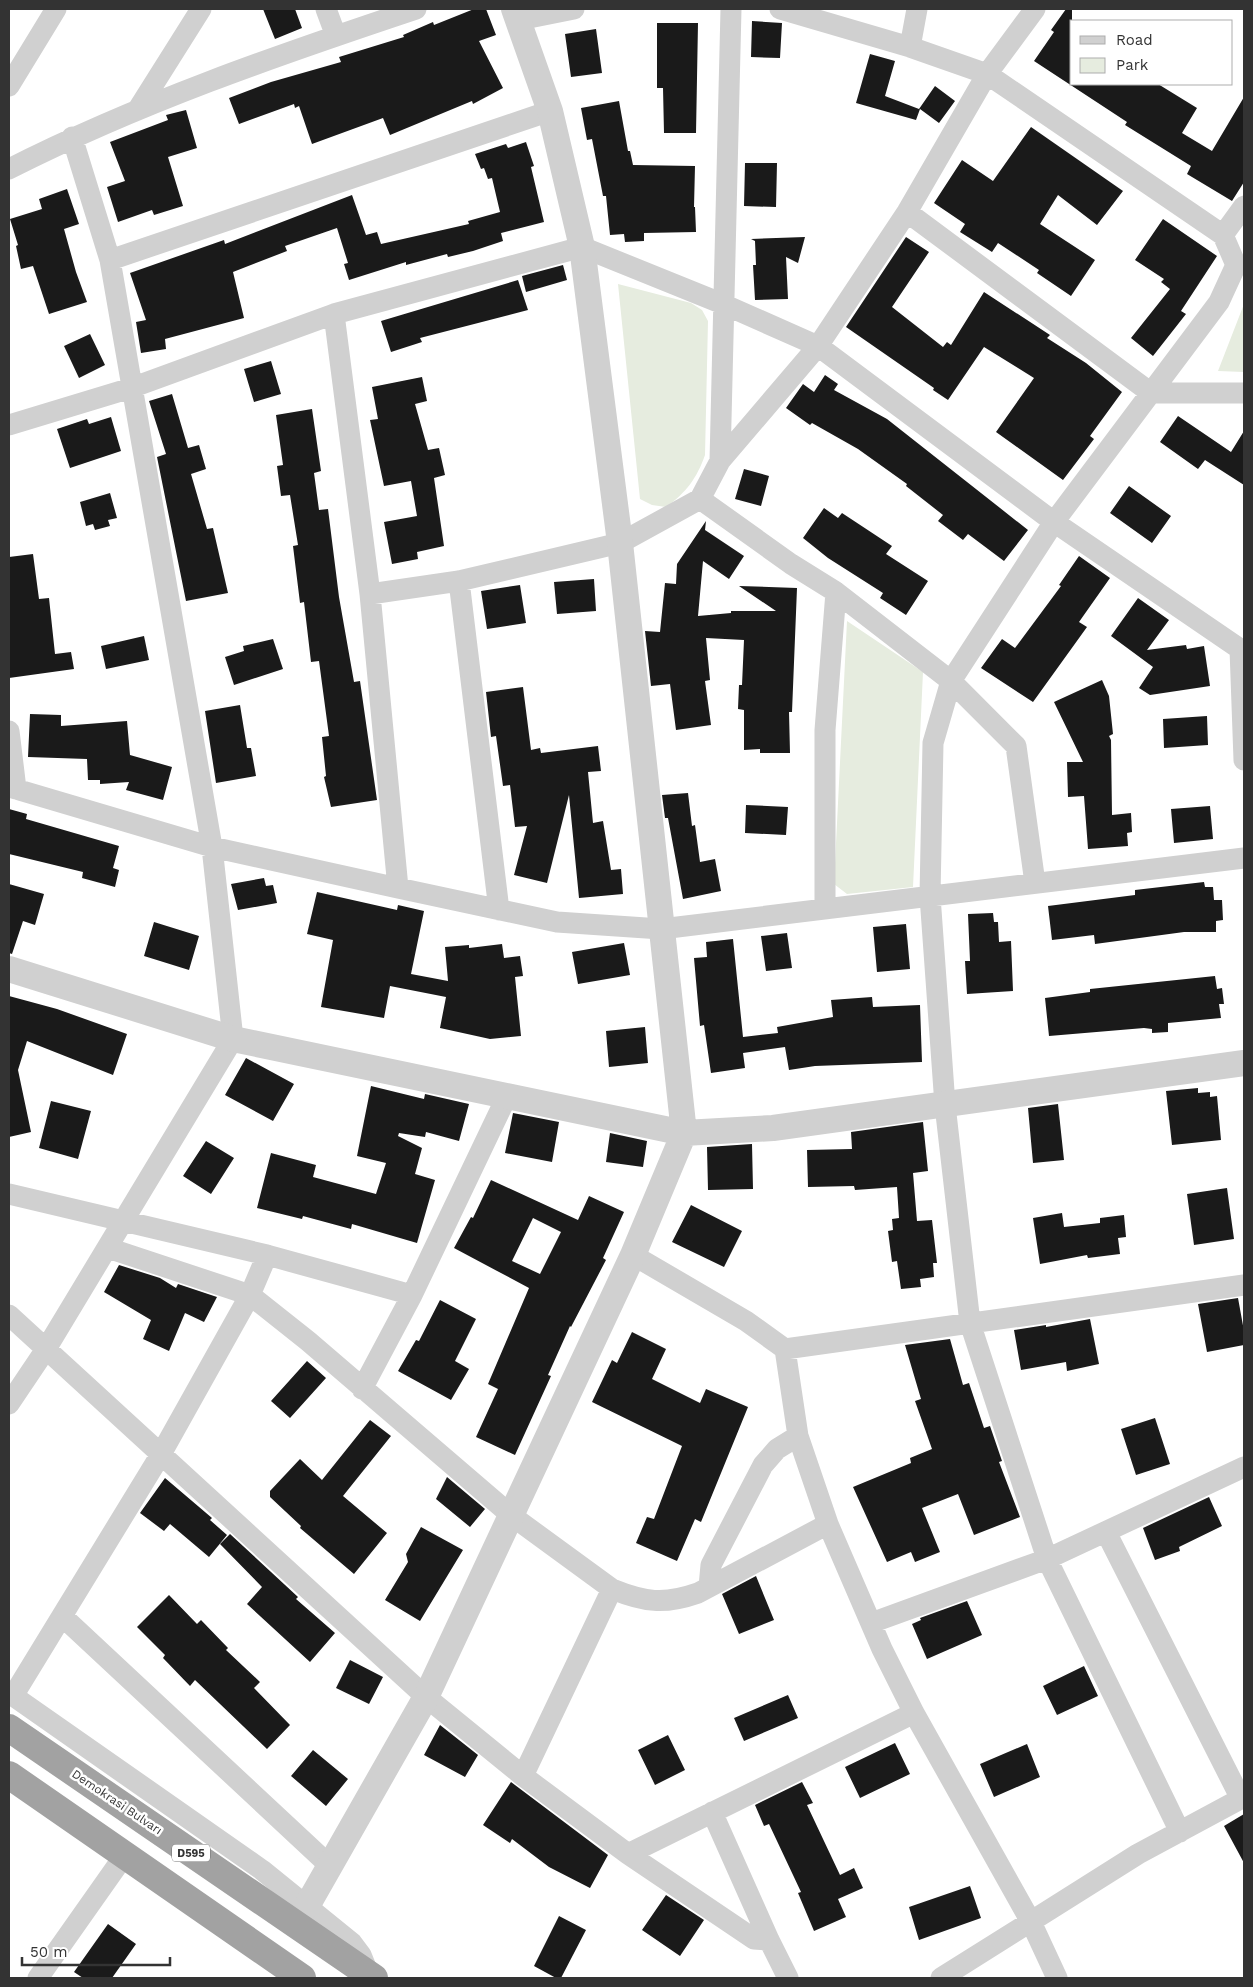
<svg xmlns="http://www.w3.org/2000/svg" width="1253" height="1987" font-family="'Work Sans',sans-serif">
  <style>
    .green { fill: #e6ecdf }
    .building { fill: #1a1a1a; fill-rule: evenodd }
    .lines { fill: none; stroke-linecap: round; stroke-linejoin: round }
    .minor { stroke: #d0d0d0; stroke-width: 21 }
    .tertiary { stroke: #d0d0d0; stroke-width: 26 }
    .trunk { stroke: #a2a2a2; stroke-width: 28 }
    .labels { text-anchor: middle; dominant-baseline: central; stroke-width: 5; stroke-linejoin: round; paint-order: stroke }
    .shield { fill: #fff; stroke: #707070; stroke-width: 1 }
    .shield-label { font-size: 11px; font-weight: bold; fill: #333 }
    .street-label { font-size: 12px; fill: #333; stroke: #fff }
  </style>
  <rect width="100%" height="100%" fill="#fff"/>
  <path class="green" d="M618,284L691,303L702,310L708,321L705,455C697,478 686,493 666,507L652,505L640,499Z
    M1244,304V372L1218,371Z
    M847,621L923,672L913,887L847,894L834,884Z"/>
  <path class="building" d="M263,9H295L302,28L275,39Z
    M474,9H486L496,35L479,41L503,88L473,104L472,101L390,135L383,118L312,144L299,106L295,108L294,104L239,124L229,98L271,82L341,62L339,57L404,37L403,35L433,22L434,25Z
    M1066,9H1072V84H1158L1197,108L1182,133L1212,151L1244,97V182L1232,201L1187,174L1191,166L1125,125L1127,122L1034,61L1054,32L1051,30Z
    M752,21L782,23L780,58L751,57Z
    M657,23H698L696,133H664L663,88H657Z
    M596,29L602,73L571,77L565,34Z
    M870,54L895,61L885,96L919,109L935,86L955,101L939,123L920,109L916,120L856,103Z
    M619,101L628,151H630L633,165L695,166L694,207H695L696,232L644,233V241L625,242L624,234L610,235L606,196H603L592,139L587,140L581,108Z
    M186,110L197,148L168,157L183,206L154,215L152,210L118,222L107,187L125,181L110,142L168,120L166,115Z
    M1031,127L1123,191L1097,225L1058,195L1040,224L1095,260L1071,296L1037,273L1039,270L998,243L992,252L960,232L965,224L934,203L962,160L993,181Z
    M526,142L534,166L531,167L544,222L501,233L503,241L473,251L448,257L447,254L406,265V262L349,280L344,264L348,263L337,228L285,246L287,251L233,272L244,318L165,339L166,349L141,353L136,322L146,320L130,273L224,240L225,244L352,195L366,235L377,232L381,244L469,224L468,221L500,212L492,178L488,179L484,168L481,169L475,154L506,144L508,148Z
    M745,163H777L776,207L744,206Z
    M67,189L79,224L64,229L76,272L87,302L49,314L33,266L21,269L16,246L18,245L10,219L42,209L39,199Z
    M1163,219L1217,256L1181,311L1186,314L1153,356L1131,338L1170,289L1161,282L1164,279L1135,260Z
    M805,237L798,263L786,257L788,299L755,300L753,265H756L755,241L751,239Z
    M906,237L929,252L892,307L943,347L947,342L951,345L984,292L1050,335L1047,338L1086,363L1122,392L1090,436L1094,439L1063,480L996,432L1034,378L984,347L948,400L933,390L934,388L846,327Z
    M563,265L567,280L526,292L522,276Z
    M518,280L528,310L420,338L422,342L391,352L381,321Z
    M90,334L105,365L79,378L64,346Z
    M271,361L281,394L254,402L244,369Z
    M825,375L838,384L834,390L887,419L1028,530L1004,561L968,534L963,540L938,521L943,515L906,486L907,484L858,449L812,423L810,425L786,408L803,384L814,392Z
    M422,377L427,401L415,404L428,450L439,448L445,475L434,478L444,546L417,552L418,559L392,564L384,522L417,516L411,481L384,486L370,420L378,419L372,387Z
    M172,394L188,448L199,445L206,469L191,474L207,529L213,528L228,593L186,601L157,457L166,454L149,401Z
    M312,409L321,471L314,473L319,510L328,509L339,597L354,682L360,681L377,800L331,807L324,777L326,776L322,737L329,736L319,661L311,662L304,602L300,603L293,546L298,545L290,495L281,496L277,466L283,465L276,415Z
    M1178,416L1231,452L1244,431V485L1205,460L1198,469L1160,442Z
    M111,417L121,451L70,468L57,429L87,419L89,424Z
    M744,469L769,476L761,506L735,499Z
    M1129,486L1171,516L1152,543L1110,513Z
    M110,493L117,518L108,520L110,526L95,530L93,524L86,526L80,502Z
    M824,508L838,518L842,513L892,546L886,554L928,581L906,615L880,598L883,593L828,558L803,538Z
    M706,521L705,530L744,556L729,579L703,561L698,616L731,613V611H776L739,586L797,588L792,712H789L790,753H760V749L744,750V710L738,709L739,685H742L744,640L706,638L710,680L705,681L711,725L676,730L670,684L651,686L645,631L660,632L665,583L676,584L677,564Z
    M33,554L39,599L49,598L55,654L71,652L74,669L9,678V557Z
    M1079,556L1110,578L1079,622L1087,627L1033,702L981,668L1002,639L1015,648L1061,586L1059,585Z
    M594,579L596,611L557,614L554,582Z
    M520,585L526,623L487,629L481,591Z
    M1138,598L1169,620L1147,650L1186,645L1187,649L1204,646L1210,686L1150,695L1139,688L1153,667L1111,636Z
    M144,636L149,660L106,669L101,646Z
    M273,639L283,669L234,685L225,657L244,651L243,646Z
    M1102,680L1109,696L1113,734L1109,736L1111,740L1112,815L1131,813L1132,832L1127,833L1128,846L1088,849L1084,796L1068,797L1067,762H1083L1054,702Z
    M523,687L531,750L540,748L541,753L598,746L601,771L588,772L593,823L603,821L611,870L621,869L623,894L579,898L569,795L547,883L514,875L527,826L515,827L510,785L503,786L496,736L491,737L486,692Z
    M240,705L247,748H251L256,776L216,783L205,711Z
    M30,714L61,715V726L127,721L130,755L172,767L163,800L126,790L129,782L100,784V780H88L87,759L28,757Z
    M1207,716L1208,745L1164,748L1163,719Z
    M688,793L692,826L695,825L700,862L715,859L721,891L683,899L668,818H665L662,795Z
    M746,805L788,807L786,835L745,833Z
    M1210,806L1213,839L1174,843L1171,809Z
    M9,809L27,814L26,819L119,846L113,868L119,870L115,887L82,878L83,872L9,854Z
    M264,878L266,886L273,885L277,903L238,910L231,884Z
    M1204,882L1205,887H1213L1214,900H1222L1223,920L1216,921V932H1184L1095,944L1094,935L1052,940L1048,906L1135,895V890Z
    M9,884L44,894L35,925L23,921L12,954L9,953Z
    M317,892L397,910L398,905L424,911L411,974L448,981L445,947L469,945V948L502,944L504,958L520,956L523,976L515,977L521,1036L490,1039L440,1028L446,997L390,986L384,1018L321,1007L333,940L307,934Z
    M993,913L994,922H998L999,942L1011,941L1013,991L967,994L965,961H970L968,914Z
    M154,922L199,936L189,970L144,956Z
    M906,924L910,969L877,972L873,927Z
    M787,933L792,968L766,971L761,936Z
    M733,939L743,1037L778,1033L777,1027L833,1017L831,1000L872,997L873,1007L920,1005L922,1062L815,1066L789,1070L785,1047L743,1053L745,1068L711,1073L704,1025L700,1026L694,958L707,957L706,942Z
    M624,943L630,975L578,984L572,952Z
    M1215,976L1217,989L1222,988L1224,1004H1219L1221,1018L1168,1023V1032L1152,1033V1029L1144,1028L1049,1036L1045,998L1090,992V989Z
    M9,996L57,1009L127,1034L113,1075L27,1041L18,1070L31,1132L9,1137Z
    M645,1027L648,1063L609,1067L606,1031Z
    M246,1058L294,1084L273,1121L225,1095Z
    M371,1086L424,1099L425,1094L469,1104L459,1141L426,1132L425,1137L399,1133L398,1136L422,1148L415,1174L435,1180L417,1243L352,1224L351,1229L303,1216L302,1219L257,1208L271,1153L316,1165L313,1177L376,1194L386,1163L357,1156Z
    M1198,1088V1093L1210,1092V1097L1217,1096L1221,1140L1172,1145L1166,1091Z
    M51,1101L91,1111L78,1159L39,1148Z
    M1058,1104L1064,1160L1033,1163L1028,1108Z
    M513,1113L559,1122L552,1162L505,1153Z
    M923,1122L928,1171L913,1173L917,1221L932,1220L937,1263H933L934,1277L920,1279L921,1287L901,1289L897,1261L892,1262L888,1231L893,1230L892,1219L899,1218L897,1187L855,1190L854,1186L808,1187L807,1150L852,1149L851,1132Z
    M610,1133L647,1141L643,1167L606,1162Z
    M206,1141L234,1158L211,1194L183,1176Z
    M752,1144L753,1189L708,1190L707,1147Z
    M491,1180L578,1220L589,1196L624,1212L603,1258L606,1260L571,1327L570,1326L548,1375L551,1376L515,1455L476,1437L498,1389L488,1384L529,1288L454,1248L471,1217L473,1218ZM533,1218L561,1232L540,1274L512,1261Z
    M1227,1188L1234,1239L1194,1245L1187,1194Z
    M691,1205L742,1231L724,1267L672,1242Z
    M1062,1213L1064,1227L1100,1223V1218L1124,1215L1126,1237L1118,1238L1120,1254L1088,1258L1087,1255L1040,1264L1033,1218Z
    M119,1265L160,1278L176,1288L178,1284L217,1297L204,1322L185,1313L169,1351L143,1339L151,1320L104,1292Z
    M1238,1298L1244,1331V1345L1207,1352L1198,1304Z
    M440,1300L476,1319L455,1361L469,1369L451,1400L398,1371L416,1340L419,1341Z
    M1090,1319L1099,1364L1067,1371L1066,1362L1021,1370L1014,1330L1046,1325V1327Z
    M632,1332L666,1349L652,1379L700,1403L706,1389L748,1407L701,1522L695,1519L677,1561L636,1543L647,1517L654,1519L682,1446L592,1402L612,1360L617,1363Z
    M950,1339L963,1385L969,1383L984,1428L990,1426L1002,1461L999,1462L1020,1517L974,1535L958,1494L922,1508L940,1552L915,1562L911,1552L887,1562L853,1487L911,1463L910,1458L932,1449L915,1401L921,1399L905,1345Z
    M307,1361L326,1378L290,1418L271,1401Z
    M1155,1418L1170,1464L1136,1475L1121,1429Z
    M370,1420L391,1436L343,1496L387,1533L354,1574L300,1528L301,1526L270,1497V1491L300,1459L322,1480Z
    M447,1477L485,1509L470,1527L436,1499Z
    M165,1478L212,1518L210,1520L227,1535L209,1557L170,1524L164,1531L140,1513Z
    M1209,1497L1222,1526L1179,1547L1180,1551L1155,1560L1143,1528Z
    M421,1527L463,1550L420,1621L385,1600L408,1562L406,1554Z
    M230,1534L298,1597L296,1599L335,1633L310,1662L247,1604L262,1587L220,1544Z
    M756,1576L774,1620L739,1634L722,1594Z
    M169,1595L197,1624L201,1620L228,1648L226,1650L260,1682L254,1688L290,1725L267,1749L195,1680L190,1686L163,1658L165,1655L137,1627Z
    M967,1601L982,1635L927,1659L912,1624L921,1620L920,1618Z
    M350,1660L383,1677L369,1704L336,1688Z
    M1084,1666L1098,1696L1057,1715L1043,1686Z
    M788,1695L798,1718L744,1741L734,1718Z
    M440,1725L478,1755L465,1777L424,1755Z
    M668,1735L685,1770L655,1785L638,1750Z
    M895,1743L910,1774L860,1798L845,1767Z
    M1027,1744L1040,1777L994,1797L980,1764Z
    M313,1750L348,1779L326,1806L291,1776Z
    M511,1782L608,1855L590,1888L549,1867L512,1839L510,1843L483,1825Z
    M802,1782L813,1803L807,1805L840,1875L854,1868L863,1888L838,1899L846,1917L814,1931L798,1893L801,1892L769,1824L764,1826L755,1805Z
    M1244,1814V1863L1224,1826Z
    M970,1886L981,1918L919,1940L909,1907Z
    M666,1895L704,1920L680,1956L642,1930Z
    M559,1916L586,1930L561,1978H556L534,1966Z
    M108,1924L136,1944L112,1978H83L74,1972Z"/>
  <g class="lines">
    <path class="minor" d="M326,9L336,36
      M780,9L910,47L987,74L1223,235L1236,265L1219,302L1054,522L951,681L933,743L930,896L945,1105L970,1323L1047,1559L1180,1832
      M519,20L574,9
      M910,47L917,9
      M9,86L56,9
      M138,109L201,9
      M9,169C139,103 278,55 416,9
      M907,212L1151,393H1244
      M1223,235L1244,206
      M110,260L550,111
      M334,314L370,594L398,888
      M9,425L131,388L334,314L582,247L723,304L818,346L1054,522L1240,649L1244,650
      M720,461L731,9
      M700,499L791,564L836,592L951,681L1016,746L1035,883
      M459,581L499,910
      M370,594L459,581L620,543L700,499L720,461L818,346L907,212L987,74L1035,9
      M1240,649L1244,760
      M9,731L16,789
      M9,787L212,847L398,888L557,922L661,929L1244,858
      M825,909V730L836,592
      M9,1194L267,1255L412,1295
      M108,1248L250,1295L308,1341L512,1516L612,1589C644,1602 664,1605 698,1593L828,1524
      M633,1255L746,1321L785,1349L798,1436L828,1524L882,1649L914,1713L1031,1922L1057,1978
      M9,1315L426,1697L523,1776L628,1854L754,1939L769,1940
      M785,1349L1244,1285
      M362,1389L412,1295L507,1096
      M9,1404L46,1349L233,1039L212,847L110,260L72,137
      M1106,1532L1241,1799
      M709,1587L711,1565L763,1465L777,1449L798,1436
      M62,1616L329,1865
      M871,1623L1047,1559L1244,1467
      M9,1693L262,1870L352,1943L361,1955L369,1975
      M13,1696L161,1454L250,1295L267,1255
      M523,1776L612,1589
      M712,1812L769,1940L788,1978
      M628,1854L914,1713
      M38,1978L124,1856
      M941,1978L1138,1854L1244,1797"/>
    <path class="tertiary" d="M9,969L233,1039L684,1133L773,1128L1244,1063
      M307,1906L426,1697L633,1255L684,1133L620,543L582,247L550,111L514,9"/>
    <path class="trunk" d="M9,1728L374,1978
      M9,1775L302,1978"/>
  </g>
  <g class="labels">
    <rect class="shield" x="172" y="1844.5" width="38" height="17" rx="4"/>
    <g class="shield-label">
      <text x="191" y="1853">D595</text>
    </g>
    <g class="street-label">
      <text transform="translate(117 1802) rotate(34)">Demokrasi Bulvarı</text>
    </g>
  </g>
  <rect width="1253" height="1987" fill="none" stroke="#333333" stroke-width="20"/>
  <rect x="1070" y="20" width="162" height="65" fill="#ffffff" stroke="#adadad"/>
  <rect x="1080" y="36" width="25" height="8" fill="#d0d0d0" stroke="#adadad"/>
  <text x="1116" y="45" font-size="15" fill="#333333">Road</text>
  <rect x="1080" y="58" width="25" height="15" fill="#e6ecdf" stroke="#adadad"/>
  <text x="1116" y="70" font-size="15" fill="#333333">Park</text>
  <path d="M22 1957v8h148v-8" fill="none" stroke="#333333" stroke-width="2.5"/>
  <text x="30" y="1957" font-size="15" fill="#333333" stroke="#ffffff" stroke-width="4" paint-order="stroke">50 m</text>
</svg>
